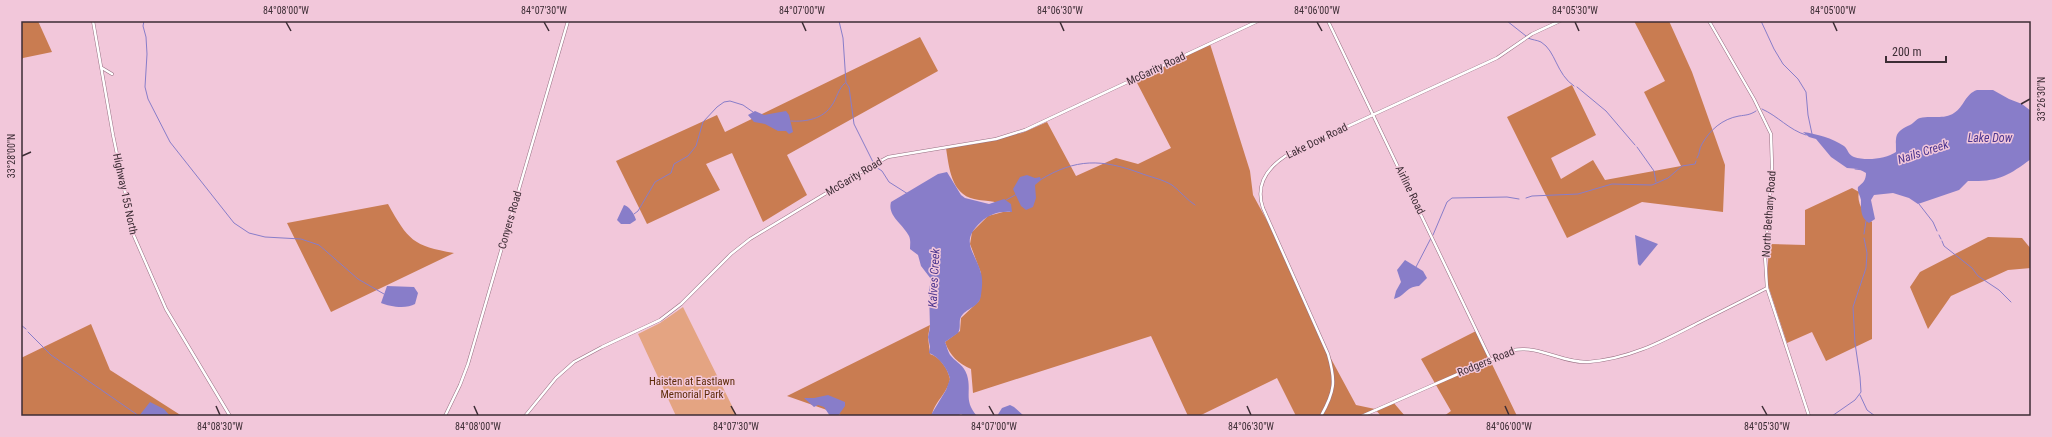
<svg xmlns="http://www.w3.org/2000/svg" width="2052" height="437" font-family="'Roboto Condensed',sans-serif">
  <style>
    .green { fill: #e4a482 }
    .forest { fill: #c97c51 }
    .water { fill: #887dc9 }
    .lines { fill: none; stroke-linecap: round; stroke-linejoin: round }
    .stream { stroke: #887dc9; stroke-width: 1 }
    .secondary-casing { stroke: #977082; stroke-width: 3.5 }
    .secondary { stroke: #fff; stroke-width: 2.5 }
    .ticks { fill: none; stroke: #3d2d35; stroke-width: 1.5 }
    .labels { text-anchor: middle; dominant-baseline: central; stroke-width: 3; stroke-linejoin: round; paint-order: stroke }
    .street-label { font-size: 11px; fill: #3d2d35; stroke: #f2c7da }
    .park-label { font-size: 11px; fill: #5d2b09; stroke: #f2c7da }
    .water-label { font-size: 12px; font-style: italic; fill: #4b358f; stroke: #f2c7da }
    .neatline { fill: none; stroke: #3d2d35; stroke-width: 1.5 }
    .ticks-label { font-size: 10px; text-anchor: middle; fill: #3d2d35 }
  </style>
  <rect width="100%" height="100%" fill="#f2c7da"/>
  <path class="green" d="M683,307L737,416H676L638,334L660,323Z"/>
  <path class="forest" d="M21,21H38L52,52L23,58L21,60Z
    M1634,21H1669L1692,72L1725,165L1723,212L1642,202L1567,238L1507,117L1572,85L1596,135L1551,158L1561,179L1593,160L1605,180L1681,166L1644,92L1665,81Z
    M920,37L938,71L787,155L807,195L763,222L732,153L706,164L720,190L647,224L616,161L717,115L725,132Z
    M1210,44L1250,171L1253,195L1271,228L1322,342L1356,405L1375,409L1393,402L1405,416H1381L1375,409L1361,416H1296L1277,378L1199,416H1188L1151,336L973,393L971,369C958,363 950,356 945,342L960,331L961,318L979,301L981,293V273L970,244L972,232L988,216L1003,212H1011C993,198 995,203 974,199C951,194 949,167 946,148L1022,133L1047,122L1076,176L1116,158L1138,164L1171,148L1135,79Z
    M1852,188L1859,192C1856,203 1865,215 1872,222V339L1826,361L1812,332L1787,343L1767,282L1769,244L1805,245V210Z
    M388,204C408,240 413,246 454,253L331,312L287,223Z
    M1988,237L2022,238L2031,249V268L2008,270L1951,296L1928,329L1910,287L1920,272Z
    M91,324L110,370L182,416H21V358Z
    M930,325L928,337L930,354C940,357 948,369 950,379C948,393 933,403 932,416H844L787,396Z
    M1476,331L1517,416H1444L1451,411L1421,359Z"/>
  <path class="water" d="M1977,90H1993L2009,99L2022,104L2031,111V159C2008,176 1998,182 1968,181L1959,190L1918,204L1909,198L1893,193L1874,195L1871,200L1875,219L1869,223C1860,218 1861,208 1861,200C1860,195 1857,192 1858,187C1863,183 1866,180 1866,173L1859,169L1847,168L1831,157L1816,139L1809,137L1803,132C1817,134 1832,138 1844,146C1848,149 1848,155 1854,157C1866,161 1886,159 1896,152C1896,136 1894,132 1910,125C1914,123 1916,119 1920,118C1931,115 1944,120 1954,113C1964,107 1965,94 1977,90Z
    M755,111L764,115L786,111L789,115L793,132L789,134L786,131H778L765,124L754,122L748,115Z
    M947,172L961,195L965,198L989,204L1004,199L1011,204L1012,212C1000,211 989,214 981,222C959,242 975,251 981,273C983,280 982,288 981,295C980,306 970,307 963,314C957,320 962,326 958,333L945,342C947,346 948,353 951,356C958,364 963,364 967,375C972,392 963,400 977,416H964L961,414L957,416L931,415L946,390L950,379C948,369 939,357 929,353L930,347L928,337L930,328L929,291L931,279L921,266L918,255L910,249C910,244 911,241 909,236C904,225 887,216 891,202L938,174Z
    M1027,175L1035,178L1040,177L1041,180L1035,185L1036,198L1033,207L1026,210L1021,206L1013,189L1020,177Z
    M624,205C629,206 635,215 636,220L630,224H621L617,220Z
    M1635,235L1658,244L1640,266L1638,264Z
    M1405,260L1423,271L1427,278L1419,286C1405,287 1406,296 1394,299L1396,291L1401,282L1397,270Z
    M387,286L414,287L418,293L415,304C407,309 390,307 381,303Z
    M828,395L845,402V406L838,416H830L824,407L818,405L814,407L804,398H814Z
    M150,402L164,409L170,416H139Z
    M1010,405L1014,407L1024,416H997L1002,408Z"/>
  <g class="lines">
    <path class="stream" d="M144,21L143,26L146,37L147,54L145,87L148,99L170,142L234,223L249,233L265,237L301,239L319,245L358,279L384,294
      M839,21L843,38L846,83L849,87L854,124L873,162
      M1507,21L1526,36
      M1761,21L1774,49L1783,64L1798,79L1806,92L1808,115L1812,134
      M1528,38C1532,40 1537,40 1541,42C1556,51 1556,74 1574,86
      M1577,87L1606,111L1635,145
      M1762,109C1778,116 1789,130 1806,135
      M791,121C806,122 823,119 832,105C837,98 838,89 845,83
      M1637,147L1654,171L1656,182
      M1697,158C1700,154 1699,148 1702,144C1710,130 1722,119 1739,116C1746,115 1750,115 1756,111
      M876,167L882,171L889,182L908,194
      M1855,169L1863,170
      M1040,180C1076,158 1102,159 1140,173C1150,177 1162,179 1172,185C1180,191 1187,200 1195,205
      M1526,198L1532,196L1578,194L1612,184L1652,185L1668,178L1682,166L1695,164L1696,161
      M1006,200L1017,194
      M1919,204L1933,222L1937,231
      M634,214L638,211L655,182L671,173L674,164L688,156L696,146L703,122L717,107L724,102L730,101L743,105L753,112
      M1864,234L1866,221
      M1433,235L1447,202L1452,198L1507,197L1519,199
      M1939,235L1941,239
      M1942,241L1944,246L1972,268L1978,276L1999,290L2011,302
      M1416,267L1431,238
      M21,325L26,329
      M28,332L51,355L139,416
      M1860,395L1867,410L1875,416
      M1832,416L1855,400L1861,392L1860,377L1855,343L1853,307L1866,268L1867,253L1864,238"/>
    <defs>
      <path id="secondary" d="M93,21L113,135L134,236L166,309L230,416
        M1328,21L1490,359
        M1709,21L1754,99L1771,134L1772,167L1765,256L1767,288L1809,416
        M102,68L112,74
        M445,416L460,385L468,364L568,21
        M525,416L556,378L574,362L602,347L660,320L681,304L731,254L750,239L873,165L888,157L996,139L1025,130L1258,21
        M1321,416C1335,391 1336,381 1328,354L1263,208C1254,182 1271,164 1292,152L1497,58L1532,34L1560,21
        M1362,416L1513,350C1540,345 1561,363 1588,362C1629,359 1661,342 1696,324C1720,312 1744,300 1767,288"/>
    </defs>
    <use href="#secondary" class="secondary-casing"/>
    <use href="#secondary" class="secondary"/>
  </g>
  <path class="ticks" d="M286,22L291,31M544,22L549,31M802,22L806,31M1060,22L1064,31M1317,22L1322,31M1575,22L1579,31M1833,22L1837,31M2021,104L2030,99M22,156L31,152M216,406L220,415M474,406L478,415M731,406L736,415M989,406L994,415M1247,406L1251,415M1505,406L1509,415M1762,406L1767,415"/>
  <g class="labels">
    <g class="street-label">
      <text transform="translate(1156 69) rotate(-25)">McGarity Road</text>
      <text transform="translate(1317 141) rotate(-26)">Lake Dow Road</text>
      <text transform="translate(854 177) rotate(-31)">McGarity Road</text>
      <text transform="translate(1410 190) rotate(64)">Airline Road</text>
      <text transform="translate(125 194) rotate(78)">Highway 155 North</text>
      <text transform="translate(1769 214) rotate(-86)">North Bethany Road</text>
      <text transform="translate(510 220) rotate(-74)">Conyers Road</text>
      <text transform="translate(1486 362) rotate(-22)">Rodgers Road</text>
    </g>
    <g class="park-label">
      <text x="692" y="381">Haisten at Eastlawn<tspan x="692" dy="13">Memorial Park</tspan></text>
    </g>
    <g class="water-label">
      <text x="1990" y="138">Lake Dow</text>
      <text transform="translate(1923 152) rotate(-18)">Nails Creek</text>
      <text transform="translate(934 278) rotate(-87)">Kalves Creek</text>
    </g>
  </g>
  <rect width="2052" height="437" fill="none" stroke="#f2c7da" stroke-width="44"/>
  <path d="M1886 56v6h60v-6" fill="none" stroke="#3d2d35" stroke-width="2"/>
  <text x="1892" y="56" font-size="12" fill="#3d2d35" stroke="#f2c7da" stroke-width="3" paint-order="stroke">200 m</text>
  <rect x="22" y="22" width="2008" height="393" class="neatline"/>
  <g class="ticks-label">
    <text x="286" y="14">84°08'00"W</text>
    <text x="544" y="14">84°07'30"W</text>
    <text x="802" y="14">84°07'00"W</text>
    <text x="1060" y="14">84°06'30"W</text>
    <text x="1317" y="14">84°06'00"W</text>
    <text x="1575" y="14">84°05'30"W</text>
    <text x="1833" y="14">84°05'00"W</text>
    <text transform="translate(2041 99) rotate(-90)" y="4">33°26'30"N</text>
    <text transform="translate(11 156) rotate(-90)" y="4">33°28'00"N</text>
    <text x="220" y="430">84°08'30"W</text>
    <text x="478" y="430">84°08'00"W</text>
    <text x="736" y="430">84°07'30"W</text>
    <text x="994" y="430">84°07'00"W</text>
    <text x="1251" y="430">84°06'30"W</text>
    <text x="1509" y="430">84°06'00"W</text>
    <text x="1767" y="430">84°05'30"W</text>
  </g>
</svg>
